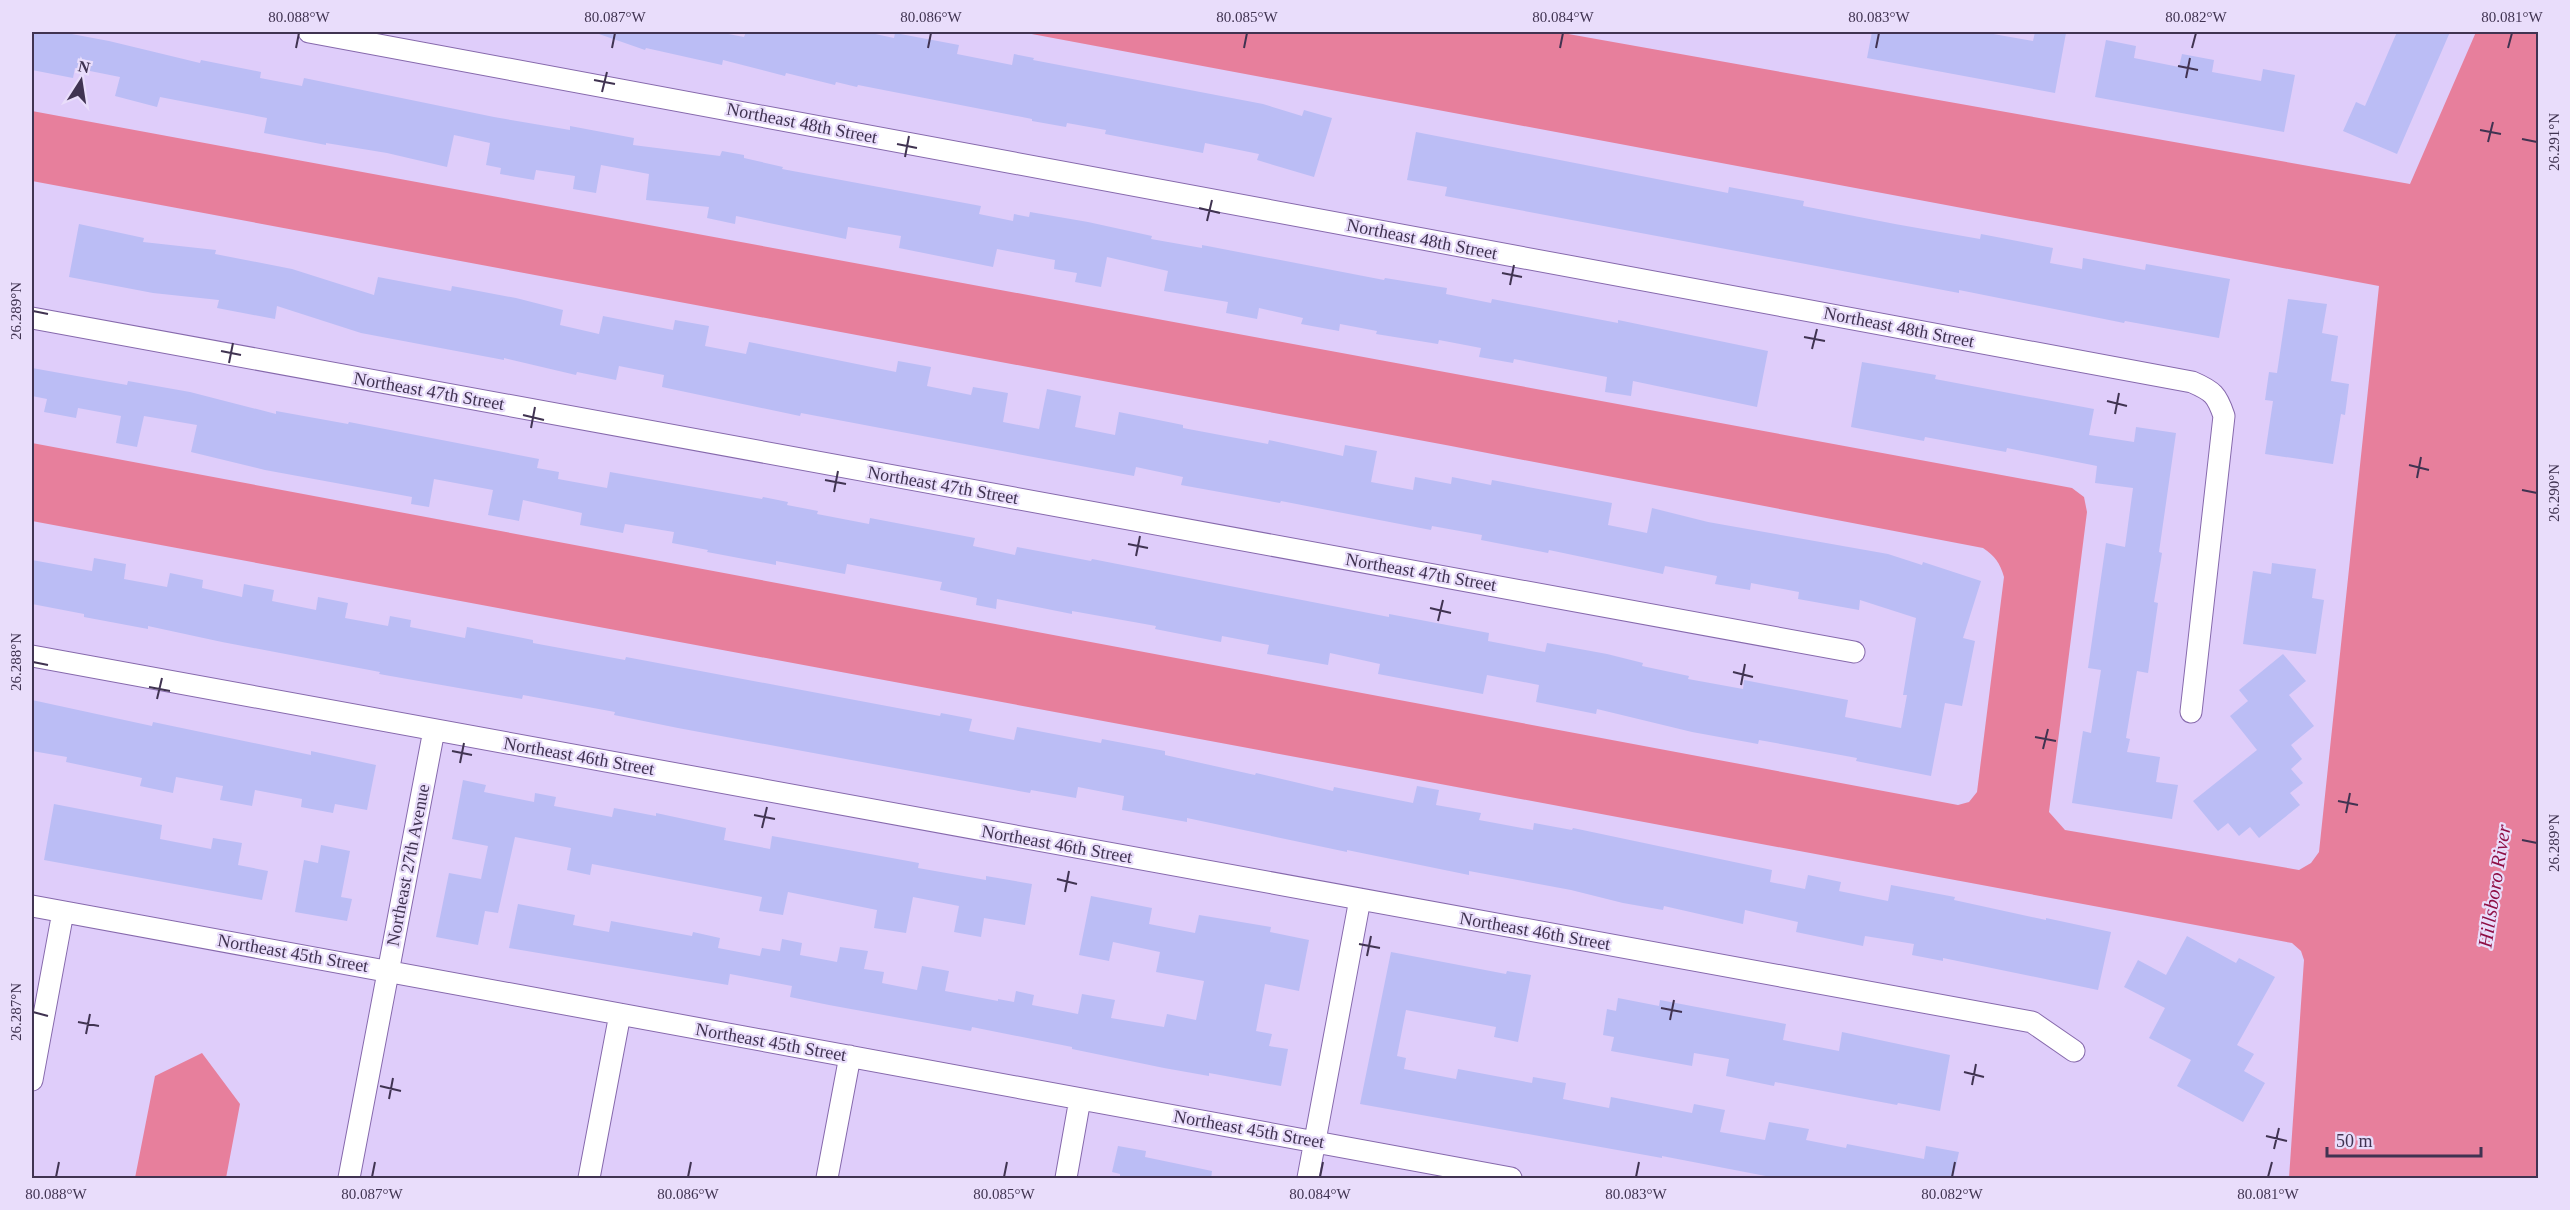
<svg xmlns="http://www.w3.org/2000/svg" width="2570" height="1210" font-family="Georgia,serif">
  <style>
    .water { fill: #e77f9c }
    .building { fill: #bbbdf5 }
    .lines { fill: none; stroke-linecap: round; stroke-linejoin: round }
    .street-casing { stroke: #8669ac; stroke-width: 23 }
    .street { stroke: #fff; stroke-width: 21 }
    .ticks { fill: none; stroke: #403351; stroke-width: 2 }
    .labels { text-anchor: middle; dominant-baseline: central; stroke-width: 4.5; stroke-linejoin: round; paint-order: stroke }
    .street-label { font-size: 18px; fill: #403351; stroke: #e9ddfb }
    .water-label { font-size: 20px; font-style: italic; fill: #8e0e45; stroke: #e9ddfb }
    .neatline { fill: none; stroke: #403351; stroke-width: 2 }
    .ticks-label { font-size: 15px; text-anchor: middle; fill: #403351 }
  </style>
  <rect width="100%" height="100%" fill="#dfcdfa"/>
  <path class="water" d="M1021,32H1557L2410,184L2476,32H2538V1178H2289L2304,960L2301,951L2292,943L32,521V443L1958,805L1969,802L1977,792L2004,577C2000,563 1995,556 1983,548L1451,446L32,181V111L2072,488L2084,497L2087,512L2049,812L2065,830L2299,870L2311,863L2319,852L2379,286Z
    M202,1053L240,1104L226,1178H135L155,1076Z"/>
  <path class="building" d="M32,32H61L109,41L200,63L201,60L261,72L260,78L302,86L304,78L494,117L570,130V126L634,138L633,145L720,156L722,151L744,155V158L783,167L782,169L981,206L979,214L1013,221L1014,214L1029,217L1030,212L1088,222L1152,236L1151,239L1202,248V245L1384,280L1385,278L1447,288L1446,294L1491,303L1492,299L1618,323V320L1768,351L1757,407L1633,381L1631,396L1605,392L1607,377L1514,359L1513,363L1479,357L1481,348L1439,340L1438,344L1376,334L1377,331L1340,324L1339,331L1301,324L1303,318L1259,308L1257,319L1226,313L1228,302L1164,291L1168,271L1107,257L1101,287L1075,282L1077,273L1054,269L1055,260L997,249L993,267L899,248L901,236L848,227L846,239L736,216L735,224L707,218L709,207L646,200L649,174L601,165L596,193L573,189L575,176L536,170L534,180L500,174L501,168L486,165L490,143L454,135L447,167L387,153L326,143V145L264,133L267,118L160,97L157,107L115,96L120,77L75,68L73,78L32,70Z
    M599,32H718L744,37L746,32H866L894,38L895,33L959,45L957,54L1012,65L1014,54L1034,58L1033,60L1263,104L1302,116L1304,110L1332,118L1314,177L1257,160L1259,154L1205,143L1203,153L1105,134L1106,130L1067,123L1066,127L1032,121V119L858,85L857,87L836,82L835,85L786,73L785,76L723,60L722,65L646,48L645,50L599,34Z
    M1872,32H1982L2033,41L2035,32L2066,33L2055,93L1867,58Z
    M2397,32H2450L2397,154L2343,131L2356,102L2365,106Z
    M2106,40L2136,46L2134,58L2179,67L2182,54L2214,60L2212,72L2261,81L2263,69L2295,75L2284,132L2095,97Z
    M1416,132L1728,193L1729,187L1804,201L1803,206L1895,224L1980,239L1981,234L2053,248L2050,263L2082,269L2083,258L2145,270L2146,264L2230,279L2219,338L2125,321L2124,323L1959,290V293L1445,196L1447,187L1407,180Z
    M79,224L144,238L143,242L216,250L215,254L292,269L374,295L378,277L451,291L452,286L516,298L563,310L560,325L599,334L603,316L673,330L675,320L709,326L705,346L746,354L749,342L896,372L898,361L931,367L927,386L971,395L973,387L1008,393L1003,422L1039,429L1047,389L1081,396L1075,427L1115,435L1119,412L1183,425V428L1268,444L1269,440L1343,456L1345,445L1377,451L1371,482L1413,490L1415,477L1451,484L1452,477L1491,485L1492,480L1612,503L1608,525L1647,533L1652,508L1708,522L1888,554L1922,565L1923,562L1981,581L1963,638L1975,641L1962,706L1945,703L1931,776L1856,761L1857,758L1759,740L1758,744L1692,732L1597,709L1596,714L1536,702L1539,685L1487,675L1483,694L1378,674L1380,664L1330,653L1328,665L1267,654L1269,645L1222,636L1221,642L1155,629L1156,626L1072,611V614L997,599L996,609L976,605L977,598L940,590L942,582L847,564L845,574L776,561V565L707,552L708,550L672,543L674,532L625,524L623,533L580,525L582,513L523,500L519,521L488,515L493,490L434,479L429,507L411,504L412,497L265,470L191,452L197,425L144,416L137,447L116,443L121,416L78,408L76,418L44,412L47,399L32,396V368L127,385L128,381L190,392L276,414V411L348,424L349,422L539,459L537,468L559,472L558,479L607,488L610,472L762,499L763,497L788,502L787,505L818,511L817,514L869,524L870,518L975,538L973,546L1015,555L1017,547L1091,561L1092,559L1389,617V614L1489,633L1488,641L1545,652L1547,643L1607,654L1643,663L1642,666L1689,676L1688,679L1743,689L1744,680L1848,700L1845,717L1901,728L1907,695H1903L1916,618L1860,600L1859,610L1798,599L1799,592L1751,583L1750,590L1715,584L1717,576L1665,566L1663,574L1549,550L1548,553L1481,540L1482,535L1432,526L1431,530L1281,501L1280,503L1181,485L1183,477L1136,467L1134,476L801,413L800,416L662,387L664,375L619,366L616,380L577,372L576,375L504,358V360L361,333L277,306L275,319L217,308L219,300L153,293L69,277Z
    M2288,299L2327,304L2322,333L2338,336L2331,381L2349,384L2345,415L2341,414L2333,464L2265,454L2273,401L2265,400L2269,372L2277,373Z
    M1862,362L1936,375L1935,379L2094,409L2089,435L2134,442L2136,427L2176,433L2159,552L2162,553L2154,602L2158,603L2148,673L2137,671L2126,738L2130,739L2127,752L2160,757L2156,782L2178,785L2172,819L2072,803L2083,731L2091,733L2101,670L2088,668L2106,543L2125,547L2133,488L2095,483L2097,466L2007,448L2006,452L1925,437L1924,441L1851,427Z
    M94,558L126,564L124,579L167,587L170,573L203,580L202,588L242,597L244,584L274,590L272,601L316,610L318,597L348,603L345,618L388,626L390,616L411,620L410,627L465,638L467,627L533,640V643L625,660L626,657L940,716L941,713L972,719L969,731L1014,740L1017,727L1101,743L1102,739L1165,751V755L1255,775L1256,773L1333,791L1334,787L1413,803L1417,786L1439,790L1436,805L1481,813L1479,820L1533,830L1534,823L1572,830L1573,828L1772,870L1770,882L1805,889L1808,875L1841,882L1839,891L1888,901L1891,885L1955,897L1954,900L2046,920V918L2111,932L2098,990L1943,958V961L1912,955L1914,944L1865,936L1863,946L1796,932L1798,922L1745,910L1743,924L1664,906L1663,910L1623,903L1571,890L1469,871V875L1347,850V852L1187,818V822L1122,810L1124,796L1078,787L1076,798L1031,790L1030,793L678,728L614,715L615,712L523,695L522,699L379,674L380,672L222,642L148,626V629L84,617V614L32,604V560L92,571Z
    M2272,563L2316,569L2312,598L2324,600L2316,654L2243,644L2253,571L2271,574Z
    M2283,654L2306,681L2289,695L2314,726L2291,745L2302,759L2291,769L2303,783L2290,793L2300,805L2259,838L2250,827L2239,836L2228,823L2218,831L2193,801L2257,750L2230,716L2248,701L2239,690Z
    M32,700L152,726L153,722L311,755V751L376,765L367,810L335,804L333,813L301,807L302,799L255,790L252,806L220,800L223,786L176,777L173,793L140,786L142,778L66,762L67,757L32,751Z
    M463,780L486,785L484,792L534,802L535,793L556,797L554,806L612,817L614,808L656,816V813L726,828L724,840L770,849L772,836L919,863L918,868L986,880V876L1032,884L1025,925L984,918L981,937L954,932L959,906L913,897L906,933L874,928L877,910L788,892L783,915L759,911L762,897L592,864L590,875L567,870L571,848L515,837L498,913L485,911L478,945L436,937L449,873L481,879L488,846L452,839Z
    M54,804L162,825L160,839L211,849L213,838L242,843L238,865L268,871L262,900L44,860Z
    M321,845L350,851L341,897L352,899L347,921L295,912L304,860L318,863Z
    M1091,896L1152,908L1149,924L1195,933L1199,915L1271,927L1270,932L1309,940L1299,991L1265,984L1256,1031L1272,1034L1269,1046L1288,1049L1281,1086L1209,1073V1076L1164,1068L1072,1049V1047L972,1027L971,1031L829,1005L790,997L792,986L730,974L728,985L509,948L518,904L575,915L573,925L609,932L611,921L692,936L693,932L720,938L718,948L760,956L762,948L780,951L782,939L802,943L800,955L837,962L840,947L868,951L864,969L884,972L882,983L917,990L922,966L949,971L945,991L998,1001V999L1014,1002L1016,991L1034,995L1032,1005L1078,1014L1082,994L1115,1000L1111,1018L1164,1027L1167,1014L1196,1020L1204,981L1156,972L1160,952L1113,942L1109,961L1079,955Z
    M2187,936L2236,963L2239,958L2275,977L2237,1045L2254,1054L2244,1071L2265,1083L2243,1122L2177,1086L2191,1060L2149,1038L2165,1008L2124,987L2138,960L2166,975Z
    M1391,952L1506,974L1507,971L1531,975L1518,1042L1494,1037L1496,1027L1406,1010L1397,1056L1406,1058L1404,1069L1456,1079L1458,1069L1532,1083L1533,1077L1566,1083L1563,1099L1609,1108L1611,1097L1692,1113L1694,1104L1725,1110L1720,1132L1765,1140L1769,1122L1809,1129L1806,1140L1846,1148L1847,1144L1924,1159L1926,1146L1959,1152L1953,1179H1781L1662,1156V1158L1360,1104Z
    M1618,998L1659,1006L1660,1000L1786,1024L1783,1040L1839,1051L1842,1032L1950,1055L1940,1111L1898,1103L1897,1105L1775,1082L1774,1086L1726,1076L1729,1059L1694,1053L1692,1066L1611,1051L1614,1037L1603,1035L1607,1009L1616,1011Z
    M1118,1146L1146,1151L1145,1157L1212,1171L1211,1179H1120V1174L1112,1172Z"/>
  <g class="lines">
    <defs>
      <path id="street" d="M309,32L2192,382C2213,391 2217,395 2224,416L2191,712
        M32,318L1854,652
        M32,656L2032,1022L2074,1051
        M32,906L1511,1178
        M32,1080L63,912
        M349,1178L434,730
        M589,1178L620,1014
        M827,1178L850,1056
        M1066,1178L1080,1099
        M1308,1178L1360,899"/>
    </defs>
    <use href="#street" class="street-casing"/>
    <use href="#street" class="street"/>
  </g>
  <path class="ticks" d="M296,48L299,33M612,48L615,33M928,48L931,33M1244,48L1247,33M1560,48L1563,33M1876,48L1879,33M2192,48L2196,33M2508,48L2512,33M2178,66L2198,70M2186,78L2190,58M594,80L615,84M602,92L607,72M2480,130L2501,134M2522,139L2537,142M2488,142L2493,122M897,144L917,148M905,157L909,136M1199,208L1220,213M1207,221L1212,200M1502,273L1522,277M1510,285L1514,265M33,311L48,314M1804,337L1825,341M1812,349L1817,329M221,351L241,355M229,363L233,343M2107,401L2127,406M2115,414L2119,393M523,415L544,420M531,428L535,407M2409,465L2429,470M2417,478L2421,457M825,480L846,484M2522,490L2537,493M834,492L838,471M1128,544L1148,548M1136,556L1140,536M1430,608L1451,613M1438,621L1443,600M33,662L48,665M1733,672L1753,677M1741,685L1745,664M149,687L170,691M157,699L162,678M2035,737L2056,741M2043,749L2048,729M452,751L472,755M460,763L464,743M2338,801L2358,805M2346,813L2350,793M754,815L775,819M762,828L767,807M2522,840L2537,843M1057,879L1077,884M1065,892L1069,871M1359,944L1380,948M1367,956L1371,936M1661,1008L1682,1012M33,1012L48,1016M1670,1020L1674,1000M78,1022L99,1026M86,1034L90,1014M1964,1072L1984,1077M1972,1085L1976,1064M380,1086L401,1091M389,1099L393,1078M2266,1136L2287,1141M2274,1149L2279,1128M56,1177L59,1162M372,1177L375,1162M688,1177L691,1162M1004,1177L1007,1162M1320,1177L1323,1162M1636,1177L1639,1162M1952,1177L1955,1162M2268,1177L2272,1162"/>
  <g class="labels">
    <g class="street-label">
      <text transform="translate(802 123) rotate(11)">Northeast 48th Street</text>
      <text transform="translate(1422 239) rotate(11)">Northeast 48th Street</text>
      <text transform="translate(1899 327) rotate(11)">Northeast 48th Street</text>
      <text transform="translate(429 391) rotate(10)">Northeast 47th Street</text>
      <text transform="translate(943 485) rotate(10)">Northeast 47th Street</text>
      <text transform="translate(1421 572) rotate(10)">Northeast 47th Street</text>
      <text transform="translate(579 756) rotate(10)">Northeast 46th Street</text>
      <text transform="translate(1057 844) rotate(10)">Northeast 46th Street</text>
      <text transform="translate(408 865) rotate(-79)">Northeast 27th Avenue</text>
      <text transform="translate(1535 931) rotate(10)">Northeast 46th Street</text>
      <text transform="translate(293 953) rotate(10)">Northeast 45th Street</text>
      <text transform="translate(771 1042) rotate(10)">Northeast 45th Street</text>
      <text transform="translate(1249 1129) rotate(10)">Northeast 45th Street</text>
    </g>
    <g class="water-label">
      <text transform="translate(2494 886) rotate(-81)">Hillsboro River</text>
    </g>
  </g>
  <rect width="2570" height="1210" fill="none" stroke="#e9ddfb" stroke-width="66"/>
  <g transform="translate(81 81) rotate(12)" stroke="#e9ddfb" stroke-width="4.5" paint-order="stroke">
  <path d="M0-4.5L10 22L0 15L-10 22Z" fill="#403351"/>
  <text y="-9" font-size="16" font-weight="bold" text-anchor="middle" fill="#403351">N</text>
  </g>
  <path d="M2327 1147v9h154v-9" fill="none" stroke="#403351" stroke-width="3"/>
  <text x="2336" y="1147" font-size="18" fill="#403351" stroke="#e9ddfb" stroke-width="4.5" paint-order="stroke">50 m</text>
  <rect x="33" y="33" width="2504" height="1144" class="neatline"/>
  <g class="ticks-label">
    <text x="299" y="22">80.088°W</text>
    <text x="615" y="22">80.087°W</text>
    <text x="931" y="22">80.086°W</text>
    <text x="1247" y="22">80.085°W</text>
    <text x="1563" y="22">80.084°W</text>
    <text x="1879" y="22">80.083°W</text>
    <text x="2196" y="22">80.082°W</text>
    <text x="2512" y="22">80.081°W</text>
    <text transform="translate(2554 142) rotate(-90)" y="5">26.291°N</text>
    <text transform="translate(16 311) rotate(-90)" y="5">26.289°N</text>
    <text transform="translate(2554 493) rotate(-90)" y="5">26.290°N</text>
    <text transform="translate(16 662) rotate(-90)" y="5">26.288°N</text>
    <text transform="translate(2554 843) rotate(-90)" y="5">26.289°N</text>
    <text transform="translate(16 1012) rotate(-90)" y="5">26.287°N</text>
    <text x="56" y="1199">80.088°W</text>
    <text x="372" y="1199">80.087°W</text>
    <text x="688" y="1199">80.086°W</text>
    <text x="1004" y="1199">80.085°W</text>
    <text x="1320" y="1199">80.084°W</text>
    <text x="1636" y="1199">80.083°W</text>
    <text x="1952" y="1199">80.082°W</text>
    <text x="2268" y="1199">80.081°W</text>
  </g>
</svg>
